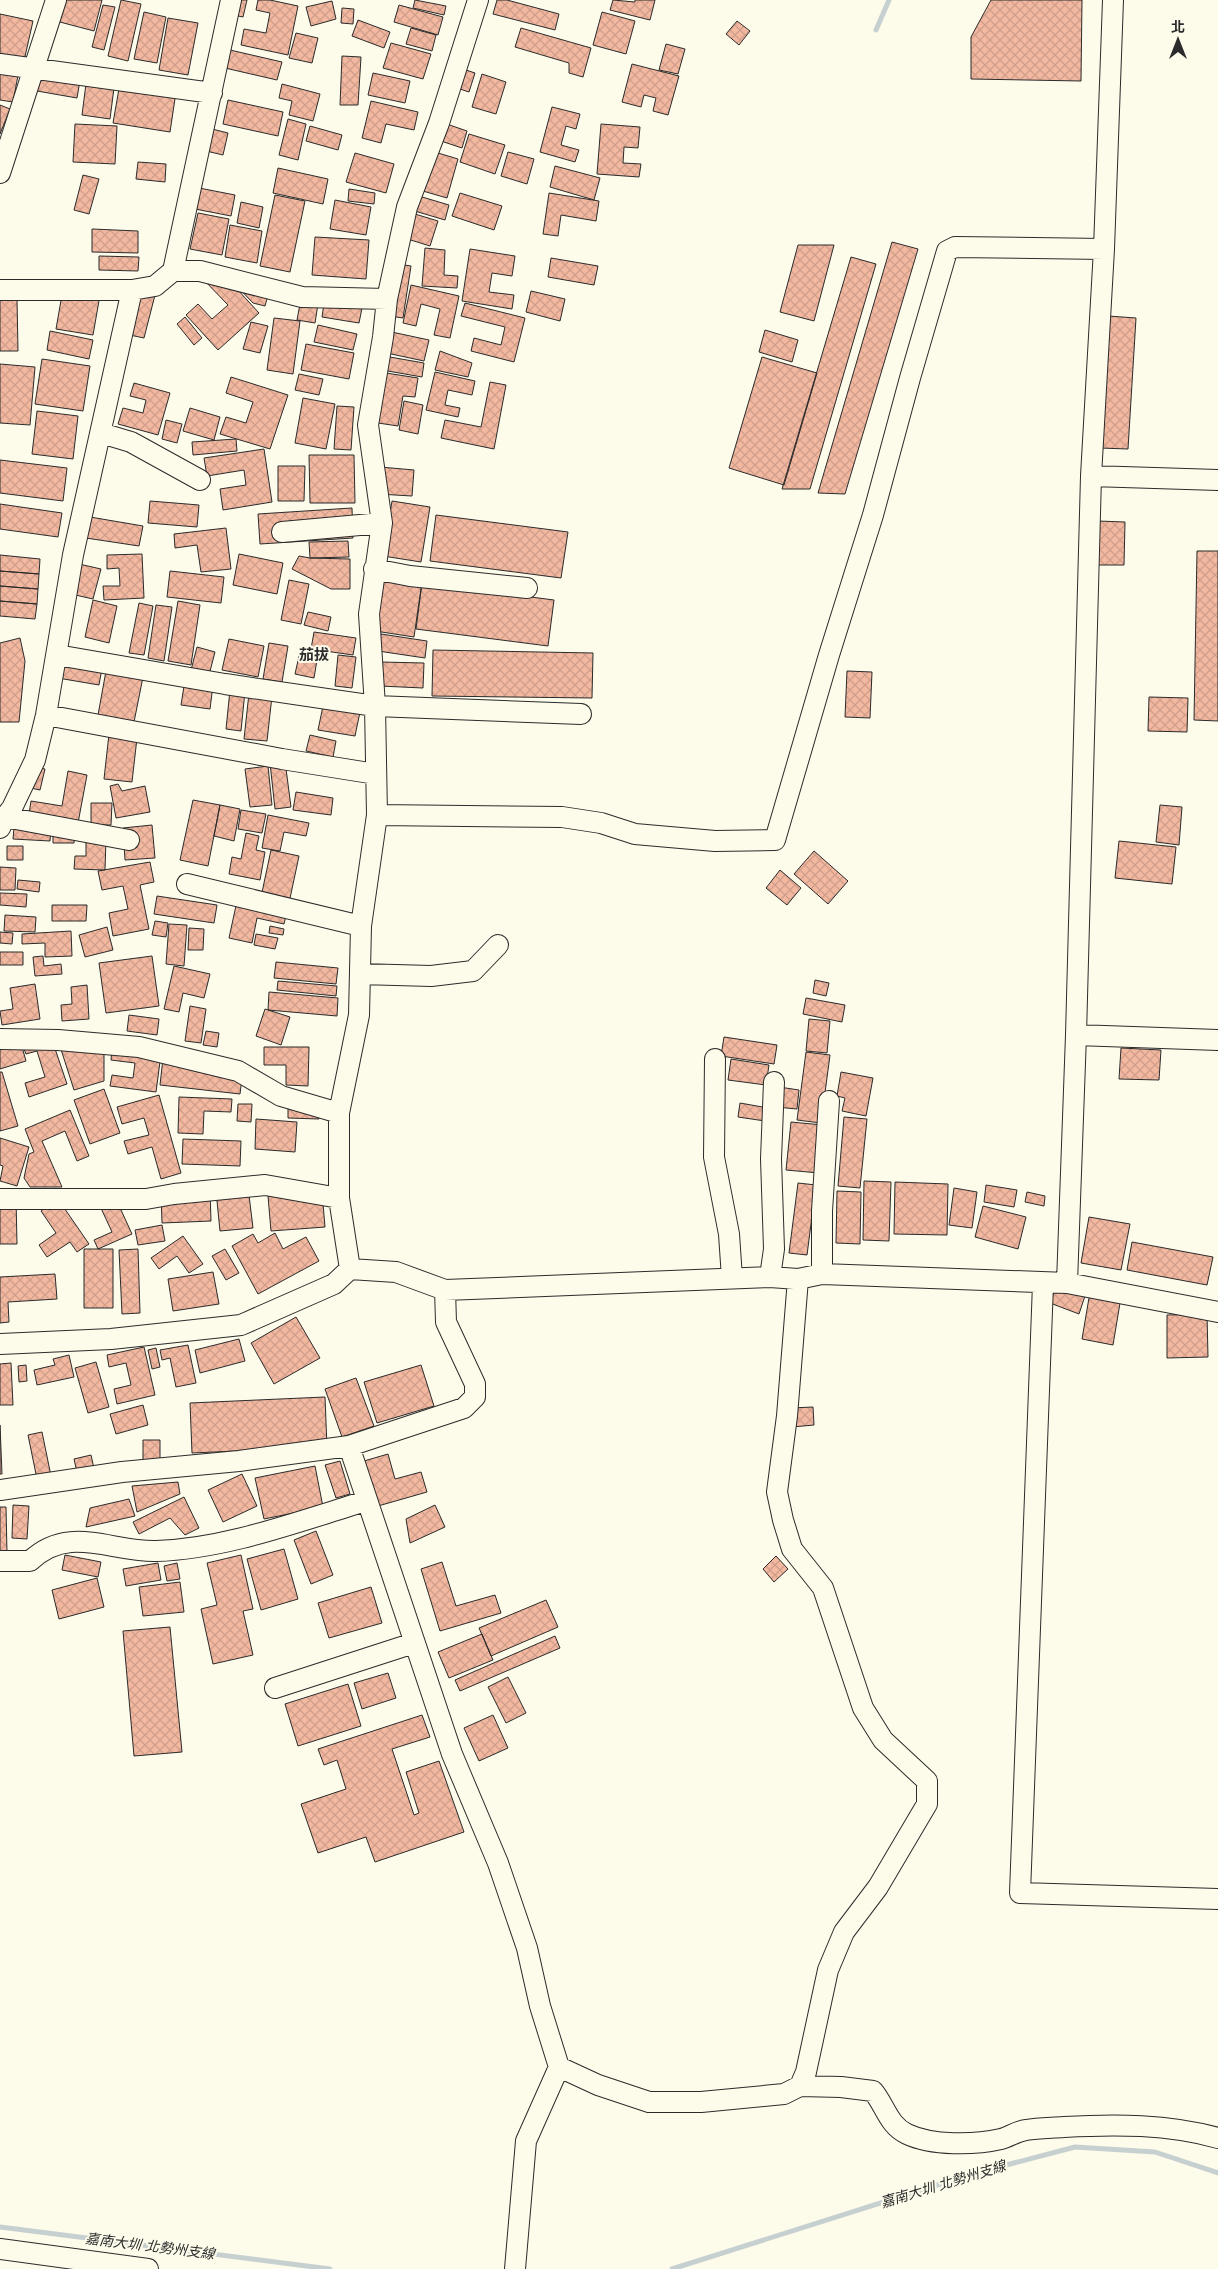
<svg xmlns="http://www.w3.org/2000/svg" width="1218" height="2269" font-family="Poppins,'Noto Sans TC',sans-serif">
  <style>
    .lines { fill: none; stroke-linecap: round; stroke-linejoin: round }
    .stream { stroke: #c7d0d0; stroke-width: 5 }
    .building { fill: url(#building-cross-hatch); stroke: #2b2b2b }
    .minor-casing { stroke: #2b2b2b; stroke-width: 22 }
    .minor { stroke: #fdfbea; stroke-width: 20 }
    .labels { text-anchor: middle; dominant-baseline: central; stroke-width: 4; stroke-linejoin: round; paint-order: stroke }
    .water-label { font-size: 14px; font-style: italic; fill: #2b2b2b; stroke: #fdfbea }
    .quarter-label { font-size: 15px; font-weight: bold; fill: #2b2b2b; stroke: #fdfbea }
  </style>
  <defs>
    <pattern id="building-cross-hatch" width="8" height="8" patternUnits="userSpaceOnUse" patternTransform="scale(1.25)"><rect width="8" height="8" fill="#f2b8a0"/><path d="M0 0l8 8M0 8l8-8" fill="none" stroke="#d09e8a"/></pattern>
  </defs>
  <rect width="100%" height="100%" fill="#fdfbea"/>
  <g class="lines">
    <path class="stream" d="M876,30L889,0
      M0,2227L330,2269
      M672,2269L972,2174L1075,2147L1155,2152L1218,2173"/>
  </g>
  <path class="building" d="M61,0H102L94,31L56,21Z
    M121,0L141,4L128,61L108,56Z
    M232,0H247L243,17L229,14Z
    M258,0H270L298,6L288,55L241,45L244,29L266,33L270,13L256,10Z
    M415,0L446,6L444,15L413,8Z
    M497,0H507L559,14L555,30L493,14Z
    M613,0L635,2V0H655L650,20L610,10Z
    M991,0H1082L1081,81L971,79V37Z
    M332,1L336,19L311,26L306,7Z
    M103,5L115,7L104,50L92,47Z
    M399,5L443,17L438,35L394,22Z
    M342,8L354,9L353,24L341,23Z
    M144,12L166,17L157,63L134,59Z
    M602,12L635,21L626,54L593,45Z
    M0,14L33,21L24,61L0,56Z
    M168,18L198,23L188,75L159,70Z
    M358,20L390,32L384,48L352,36Z
    M737,21L750,31L739,45L726,34Z
    M411,28L436,35L432,51L406,44Z
    M521,28L591,48L583,77L569,73V63L515,47Z
    M296,33L318,38L312,63L289,58Z
    M391,43L431,54L423,79L383,68Z
    M666,44L685,49L678,74L659,70Z
    M230,50L282,62L277,80L225,68Z
    M342,56L361,57L358,105H340Z
    M632,64L679,76L668,115L653,111L656,98L644,95L641,107L622,102Z
    M0,66L19,70L13,102L0,100Z
    M457,67L475,73L469,92L451,86Z
    M41,68L81,75L77,98L37,91Z
    M373,73L410,81L405,103L368,95Z
    M482,74L506,82L496,114L472,107Z
    M87,76L115,80L110,119L82,115Z
    M120,83L176,92L170,132L113,123Z
    M282,84L320,94L313,121L289,115L292,101L279,98Z
    M228,100L283,112L278,136L223,124Z
    M371,101L418,112L414,130L386,124L381,143L362,138Z
    M0,105L10,109L0,134Z
    M552,107L580,114L576,129L566,126L561,145L579,150L575,162L540,152Z
    M288,119L306,124L298,160L279,155Z
    M438,121L467,131L462,148L432,138Z
    M75,124L117,126L115,164L73,162Z
    M601,124L640,127L638,148L624,147L623,163L641,164L639,177L597,174Z
    M310,126L342,135L338,150L306,141Z
    M208,128L228,133L223,155L202,150Z
    M469,134L505,145L495,174L460,162Z
    M428,150L458,159L447,198L416,189Z
    M508,152L534,159L527,184L501,176Z
    M355,153L394,164L386,193L346,182Z
    M138,162L166,164L165,182L136,179Z
    M555,166L600,178L594,200L550,187Z
    M278,168L328,179L323,204L273,193Z
    M83,175L99,179L89,214L74,210Z
    M194,187L235,195L231,216L190,208Z
    M349,189L375,193L374,204L348,201Z
    M460,193L502,206L494,230L452,216Z
    M549,193L599,201L596,221L561,215L558,236L543,234Z
    M412,194L449,205L445,220L408,209Z
    M275,195L305,201L290,272L260,266Z
    M335,200L371,207L366,235L330,229Z
    M241,202L263,207L259,228L237,223Z
    M405,211L438,221L430,246L398,236Z
    M198,213L229,219L222,255L190,249Z
    M230,225L262,231L257,263L225,257Z
    M92,229L138,231V253L92,252Z
    M315,237L369,240L366,279L312,275Z
    M892,242L918,249L845,494L818,493Z
    M798,245H834L814,321L780,312Z
    M425,248L445,250L444,275L458,276L457,288L422,286Z
    M470,249L515,256L512,276L492,273L489,292L514,295L512,309L462,301Z
    M99,256L139,257L138,271L99,270Z
    M851,257L876,264L810,489H782Z
    M551,258L598,266L594,285L548,277Z
    M392,263L411,266L403,318L383,315Z
    M200,276L226,277L259,313L218,350L186,315L198,304L212,319L228,305Z
    M231,280L270,288L265,306L253,303Z
    M411,285L459,296L450,338L434,335L440,309L421,304L416,326L403,323Z
    M303,288L320,291L315,323L297,320Z
    M63,289L100,295L93,335L56,329Z
    M135,291L155,295L144,338L125,334Z
    M531,291L565,299L560,321L526,312Z
    M325,297L363,303L359,323L322,317Z
    M0,299H17L18,351H0Z
    M465,303L525,318L514,362L471,351L474,338L501,345L505,327L461,316Z
    M1108,316L1136,318L1128,449L1100,448Z
    M185,317L202,338L194,345L177,324Z
    M274,318L300,321L293,374L267,370Z
    M251,322L268,326L260,353L243,349Z
    M318,325L357,334L353,350L314,342Z
    M765,330L798,340L792,362L759,352Z
    M50,331L93,340L89,359L47,350Z
    M387,331L429,340L424,361L382,352Z
    M306,344L354,353L349,379L301,370Z
    M440,351L472,363L468,377L435,370Z
    M384,356L424,363L422,377L382,370Z
    M762,357L817,373L784,485L729,468Z
    M42,359L90,366L83,411L35,404Z
    M0,364L35,367L30,425L0,423Z
    M435,372L475,381L472,395L448,390L445,405L460,408L458,417L426,410Z
    M386,373L418,378L415,397L403,396L398,426L378,423Z
    M299,374L323,379L319,395L295,390Z
    M231,377L288,395L270,449L220,434L226,417L246,423L253,402L226,393Z
    M490,382L506,385L494,449L441,438L445,420L481,427Z
    M134,383L170,393L158,435L118,424L123,408L143,413L146,400L130,396Z
    M303,398L335,404L326,449L295,443Z
    M404,401L423,405L418,434L399,430Z
    M337,406L354,407L351,450L334,449Z
    M190,408L220,417L214,440L183,431Z
    M37,411L78,416L73,459L32,454Z
    M166,420L182,424L177,443L162,439Z
    M236,439L237,451L193,455L192,442Z
    M264,449L272,502L223,510L220,489L246,485L244,470L207,476L204,458Z
    M309,455H354L355,503H310Z
    M0,460L67,468L63,501L0,493Z
    M278,466H305L304,501H278Z
    M380,467L414,470L412,496L378,494Z
    M150,501L199,505L197,527L148,523Z
    M392,501L430,507L421,562L383,556Z
    M0,504L62,513L58,537L0,529Z
    M352,508L353,538L260,544L258,514Z
    M436,515L568,532L561,578L430,561Z
    M90,517L143,526L139,546L86,538Z
    M1098,521L1125,522L1124,565H1097Z
    M226,528L231,569L201,572L197,545L175,548L174,534Z
    M348,541L349,557L310,558L309,542Z
    M1197,551H1218V721L1194,720Z
    M142,554L144,598L104,600L103,586H120L119,568L107,569V555Z
    M239,554L283,563L277,594L233,585Z
    M0,555L40,559L39,574L0,571Z
    M299,556L310,558L350,559V589H331L292,569Z
    M79,564L101,569L93,599L71,594Z
    M0,571L39,574L38,589L0,586Z
    M170,571L224,577L221,603L167,597Z
    M384,575L422,582L414,637L375,631Z
    M289,580L309,584L301,624L281,620Z
    M422,583L554,600L548,646L416,629Z
    M0,586L38,589L37,604L0,601Z
    M93,600L117,606L109,643L85,637Z
    M0,601L37,604L35,619L0,616Z
    M178,601L200,605L191,665L168,661Z
    M139,603L153,606L144,655L129,653Z
    M156,605L172,607L164,661L148,658Z
    M308,612L331,617L328,631L304,625Z
    M314,632L356,638L353,655L311,649Z
    M381,634L427,641L425,658L378,651Z
    M20,638L25,661L19,722H0V643Z
    M229,639L264,646L258,677L222,670Z
    M269,643L288,646L282,682L263,679Z
    M197,647L215,652L209,675L191,670Z
    M433,650L593,653L592,698L432,696Z
    M338,655L356,657L352,688L335,686Z
    M299,656L317,660L314,678L295,674Z
    M55,660L102,668L99,685L52,677Z
    M381,662L424,663L423,688L380,686Z
    M106,671L143,677L134,722L98,715Z
    M847,671L872,672L870,718L845,717Z
    M185,680L213,685L210,709L181,705Z
    M230,690L245,691L241,731L226,729Z
    M249,693L272,696L267,741L244,739Z
    M1149,697L1188,698L1187,732L1148,731Z
    M323,706L360,712L355,736L318,730Z
    M109,734L137,738L132,782L104,779Z
    M310,735L336,741L333,757L306,751Z
    M285,761L291,807L275,809L270,763Z
    M26,765L45,769L40,790L21,786Z
    M268,766L272,805L250,807L245,769Z
    M68,771L87,775L78,823L29,814L31,801L62,806Z
    M118,784L122,791L145,786L150,812L116,818L110,786Z
    M296,792L333,798L331,815L293,810Z
    M193,800L220,805L208,866L180,860Z
    M91,803H112L111,825H91Z
    M220,805L240,809L234,841L214,836Z
    M1160,805L1182,807L1179,845L1156,842Z
    M241,810L266,814L262,833L238,829Z
    M268,815L309,823L306,836L284,832L280,851L262,848Z
    M152,825L155,858L125,860L123,828Z
    M14,828H51L50,841L13,839Z
    M53,831L75,832L74,843H53Z
    M246,833L259,836L256,850L265,852L260,880L229,874L232,857L241,859Z
    M86,838H106L105,870L74,869L75,856H86Z
    M1119,841L1176,847L1172,884L1115,878Z
    M7,846H23V860H7Z
    M271,850L299,856L289,903L261,897Z
    M814,851L848,881L828,904L794,874Z
    M150,862L154,882L140,885L149,929L113,936L109,913L128,909L123,886L102,890L98,871Z
    M0,867L16,868L15,890H0Z
    M780,870L801,888L787,905L766,888Z
    M18,880L40,882L39,892L17,889Z
    M0,893L27,894L26,907L0,905Z
    M157,896L217,905L214,923L154,914Z
    M237,901L287,911L284,924L257,918L252,943L229,938Z
    M52,905H87L86,921H52Z
    M5,915L36,917L35,932L4,931Z
    M155,921L168,923L166,937L152,935Z
    M169,924L187,925L184,966L166,964Z
    M270,926L284,929L283,935L269,933Z
    M107,927L113,950L85,957L79,935Z
    M189,928L204,929L203,950H188Z
    M71,931L72,956L45,957V943L22,944V934Z
    M0,932L13,933L12,944L0,943Z
    M256,934L278,938L275,949L254,945Z
    M0,952H23V965H0Z
    M43,956L44,966L61,964L62,974L35,976L33,957Z
    M152,956L159,1006L106,1013L99,963Z
    M276,962L338,968L336,984L274,978Z
    M174,966L210,974L204,998L183,993L179,1012L164,1009Z
    M815,980L829,983L826,996L813,993Z
    M278,981L337,986L336,996L277,990Z
    M35,984L40,1019L2,1025L0,1011L13,1009L10,988Z
    M87,985L89,1019L62,1021L61,1005L72,1004L71,987Z
    M269,992L338,998L337,1016L268,1010Z
    M806,998L845,1005L842,1022L803,1014Z
    M190,1006L206,1009L201,1043L185,1041Z
    M265,1009L290,1017L281,1045L256,1036Z
    M129,1015L159,1019L157,1035L127,1031Z
    M809,1019L830,1021L827,1053L806,1051Z
    M206,1031L219,1033L217,1047L203,1045Z
    M50,1034L67,1084L29,1097L25,1083L45,1077L37,1051L26,1054L22,1044Z
    M19,1036L26,1061L0,1069V1042Z
    M724,1037L777,1045L774,1064L721,1056Z
    M58,1040L104,1044V1081L74,1090Z
    M264,1047H309L308,1086L286,1085V1065H264Z
    M112,1048L161,1054L156,1092L110,1086L112,1075L133,1078L135,1063L111,1060Z
    M1121,1048L1161,1050L1159,1080L1119,1079Z
    M806,1052L830,1055L821,1123L797,1120Z
    M163,1058L242,1078L240,1094L160,1085Z
    M731,1059L769,1065L766,1085L728,1080Z
    M0,1072H2L18,1126L0,1131Z
    M841,1072L873,1078L866,1116L842,1111L845,1098L837,1096Z
    M779,1087L799,1090L797,1109L776,1107Z
    M104,1089L120,1133L90,1144L74,1100Z
    M159,1095L181,1173L161,1179L152,1147L128,1154L124,1141L149,1135L144,1118L122,1124L117,1107Z
    M179,1097L232,1099L231,1112L204,1111L203,1134L178,1133Z
    M288,1099L320,1100L319,1119L288,1118Z
    M740,1103L768,1108L765,1121L738,1117Z
    M238,1104H252L251,1122L237,1121Z
    M70,1110L89,1156L77,1161L65,1131L42,1141L62,1187H30L24,1178L29,1154L34,1152L25,1129Z
    M844,1117L867,1119L860,1188L838,1186Z
    M256,1119L297,1122L295,1152L255,1149Z
    M791,1122L823,1125L819,1173L786,1170Z
    M0,1138L29,1147L17,1186L0,1181L3,1166L0,1165Z
    M183,1139L241,1141L240,1166L182,1164Z
    M864,1181L891,1182L889,1241L863,1240Z
    M895,1182L948,1184L947,1235L894,1234Z
    M798,1183L816,1185L807,1255L789,1253Z
    M986,1185L1017,1190L1014,1207L984,1202Z
    M248,1187L253,1228L220,1231L216,1191Z
    M954,1188L977,1192L972,1228L949,1225Z
    M210,1191L211,1221L162,1223L161,1193Z
    M837,1191L861,1192L860,1244L836,1243Z
    M322,1192L325,1227L271,1231L268,1196Z
    M1027,1192L1045,1196L1044,1206L1025,1202Z
    M0,1198H16L17,1244H0Z
    M58,1199L89,1244L77,1252L70,1242L47,1257L39,1245L56,1233L41,1211Z
    M116,1199L132,1234L98,1249L94,1240L112,1232L100,1206Z
    M983,1206L1026,1217L1018,1249L975,1237Z
    M1089,1217L1130,1224L1121,1270L1081,1263Z
    M162,1225L165,1241L138,1245L135,1230Z
    M275,1233L283,1249L306,1237L319,1261L258,1294L232,1246L253,1234L258,1243Z
    M183,1236L203,1264L189,1273L177,1256L159,1269L151,1258Z
    M1132,1242L1213,1257L1207,1285L1127,1270Z
    M84,1249H113V1308H84Z
    M138,1249L140,1313L122,1314L119,1250Z
    M225,1249L239,1273L226,1280L212,1256Z
    M213,1272L219,1304L173,1311L168,1279Z
    M55,1274L57,1299L8,1302L9,1322L0,1323V1277Z
    M1056,1286L1085,1296L1079,1314L1050,1303Z
    M1090,1292L1121,1297L1113,1345L1082,1339Z
    M1207,1314L1208,1357L1167,1358V1315Z
    M296,1317L320,1358L274,1384L251,1343Z
    M239,1339L245,1361L200,1373L195,1350Z
    M188,1345L196,1383L176,1387L170,1358L162,1360L160,1350Z
    M144,1347L155,1395L117,1404L114,1389L131,1385L126,1363L109,1367L107,1355Z
    M156,1348L160,1367L152,1369L148,1350Z
    M69,1355L74,1377L37,1385L34,1370L55,1365L53,1359Z
    M96,1362L109,1407L88,1413L75,1368Z
    M11,1363L13,1405H0V1364Z
    M26,1365L27,1381L19,1382L18,1366Z
    M421,1365L434,1406L377,1423L364,1382Z
    M356,1378L374,1426L342,1437L325,1389Z
    M325,1397L327,1447L192,1453L190,1403Z
    M143,1405L148,1425L116,1434L110,1414Z
    M813,1407L814,1425L792,1427L791,1408Z
    M0,1425L2,1474H0Z
    M42,1432L51,1476L37,1479L28,1435Z
    M143,1440H160V1460H143Z
    M388,1454L395,1479L421,1472L427,1492L378,1506L364,1461Z
    M91,1455L96,1477L79,1481L74,1459Z
    M340,1461L350,1494L336,1498L325,1465Z
    M315,1466L323,1507L264,1519L255,1478Z
    M242,1474L257,1506L223,1522L208,1490Z
    M178,1482L180,1494L137,1512L132,1486Z
    M184,1497L199,1528L185,1535L170,1518L139,1534L133,1522Z
    M129,1499L135,1516L86,1527L90,1508Z
    M13,1505L29,1506L27,1539L12,1538Z
    M435,1505L445,1527L410,1543L406,1519Z
    M0,1507H6L7,1553H0Z
    M316,1531L333,1575L311,1584L294,1540Z
    M284,1549L298,1599L261,1610L247,1559Z
    M65,1555L101,1562L98,1577L62,1570Z
    M241,1555L253,1609L243,1611L253,1655L213,1664L201,1609L217,1605L207,1563Z
    M776,1556L788,1569L774,1582L763,1569Z
    M442,1562L456,1606L495,1595L501,1613L440,1631L421,1569Z
    M158,1563L161,1580L126,1586L123,1569Z
    M177,1563L180,1579L167,1581L164,1566Z
    M97,1578L104,1607L59,1619L52,1590Z
    M180,1582L184,1612L143,1616L139,1587Z
    M371,1587L382,1623L329,1638L318,1603Z
    M546,1600L558,1627L491,1656L479,1628Z
    M170,1627L182,1752L134,1756L123,1631Z
    M482,1634L493,1660L449,1678L438,1652Z
    M555,1636L560,1648L460,1691L455,1680Z
    M388,1673L396,1698L362,1709L354,1683Z
    M508,1677L526,1713L506,1723L488,1687Z
    M348,1684L361,1726L298,1746L285,1704Z
    M422,1715L430,1737L392,1749L414,1815L419,1813L406,1772L439,1761L464,1832L375,1862L366,1837L318,1853L301,1804L346,1789L337,1760L324,1765L318,1749Z
    M493,1715L508,1748L479,1761L464,1728Z"/>
  <g class="lines">
    <defs>
      <path id="minor" d="M0,64L212,93
        M0,173L56,0
        M173,271L231,0
        M0,290H132L155,286L173,271H200L302,297L387,299
        M101,433L131,442L200,480
        M1091,476L1218,480
        M282,532L382,523
        M374,569L410,576L527,588
        M57,655L225,684L375,706L581,714
        M46,715L282,759L376,774
        M377,815L562,817L601,823L635,834L715,841L775,840L829,655L873,515L910,378L947,251L955,247L1104,249
        M5,817L129,840
        M0,828L5,817L12,808L35,760L46,715L73,555L132,290
        M187,884L361,926
        M360,974L431,976L473,971L498,945
        M1076,1035L1218,1040
        M0,1039L58,1040L139,1047L238,1071L281,1096L339,1113
        M715,1059L714,1157L729,1234L732,1278
        M0,1199H146L174,1194L265,1185L339,1198
        M350,1269L339,1198V1113L359,1015L361,926L377,815L375,706L369,614L382,523L368,425L383,337L387,299L407,207L439,123L478,0
        M822,1274V1211L829,1101
        M770,1277L774,1249L771,1159L774,1082
        M1067,1283L1076,1035L1091,476L1104,249L1113,0
        M1043,1284L1020,1893L1218,1899
        M0,1344L111,1339L241,1325L334,1284L350,1269L396,1272L445,1290L770,1277L798,1279L822,1274L1067,1283L1218,1312
        M349,1446L452,1754L498,1863L527,1948L540,2006L559,2067L526,2141L515,2269
        M0,1490L122,1472L239,1461L349,1446L464,1408L475,1397V1384L446,1322L445,1290
        M0,1561H30C69,1524 110,1552 156,1551C226,1549 299,1521 366,1501
        M275,1688L414,1643
        M559,2067L598,2085L649,2102H701L784,2094L800,2086L806,2072L828,1970L844,1932L878,1887L927,1804V1781L883,1740L863,1708L823,1588L792,1549L783,1520L777,1492L787,1416L798,1279
        M800,2086L841,2087L873,2091C885,2105 888,2125 907,2134C932,2146 975,2145 1001,2139C1009,2137 1017,2131 1026,2130C1038,2128 1051,2128 1064,2127C1115,2124 1168,2124 1218,2138
        M0,2249L148,2269"/>
    </defs>
    <use href="#minor" class="minor-casing"/>
    <use href="#minor" class="minor"/>
  </g>
  <g class="labels">
    <g class="water-label">
      <text transform="translate(943 2184) rotate(-17)">嘉南大圳 北勢州支線</text>
      <text transform="translate(150 2246) rotate(7)">嘉南大圳 北勢州支線</text>
    </g>
    <g class="quarter-label">
      <text x="314" y="654">茄拔</text>
    </g>
  </g>
  <g transform="translate(1178 40)" stroke="#fdfbea" stroke-width="4" paint-order="stroke">
  <path d="M0-4L9 19L0 12L-9 19Z" fill="#2b2b2b"/>
  <text y="-8" font-size="14" font-weight="bold" text-anchor="middle" fill="#2b2b2b">北</text>
  </g>
</svg>
